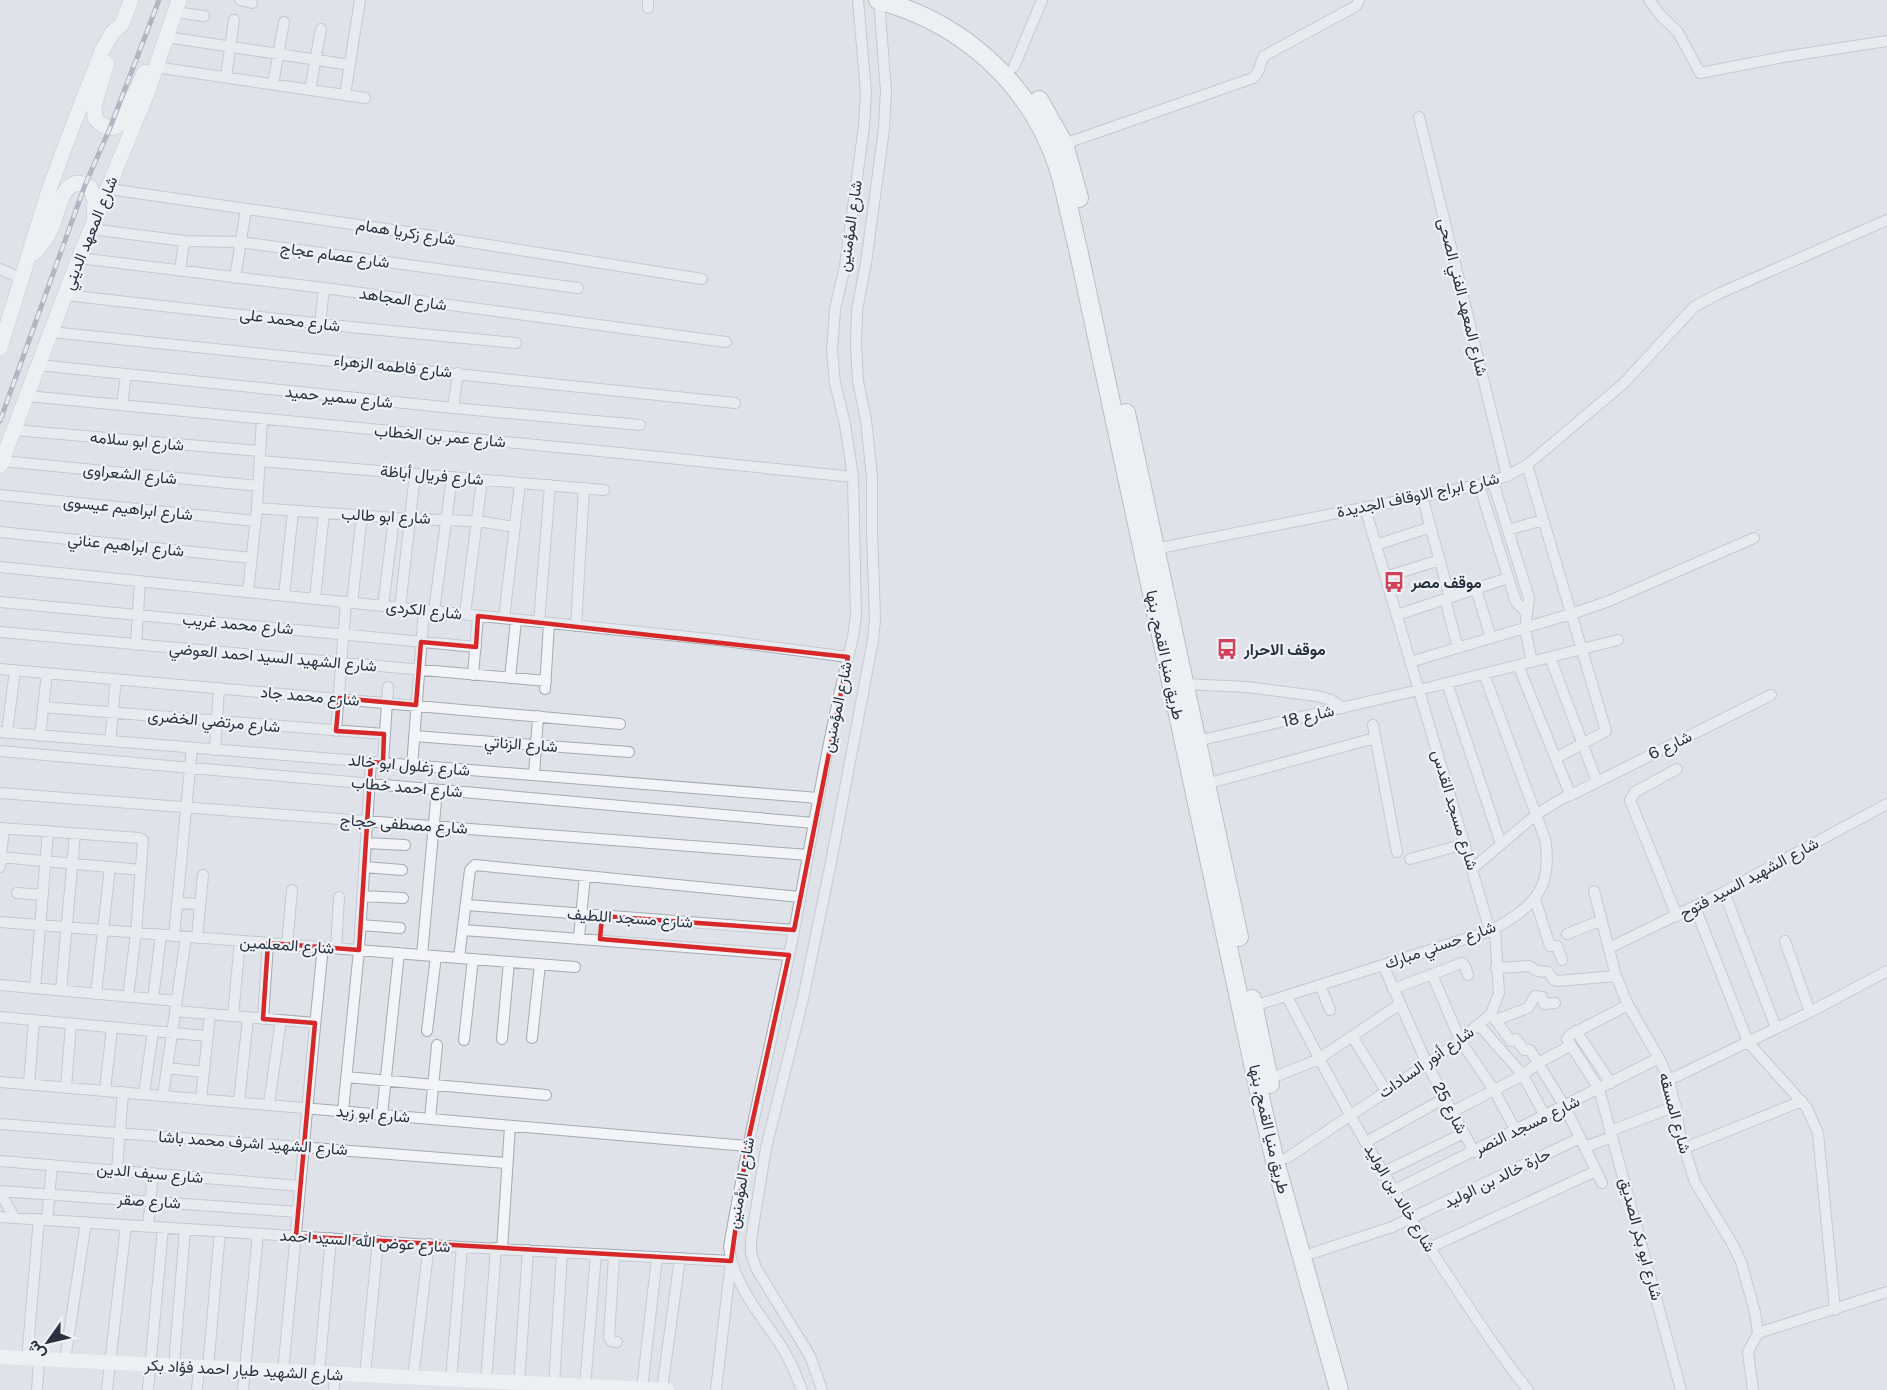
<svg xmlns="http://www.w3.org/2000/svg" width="1887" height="1390" font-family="'Public Sans',Vazirmatn,sans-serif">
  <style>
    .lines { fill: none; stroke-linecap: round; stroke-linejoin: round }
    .street-casing { stroke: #a4aab3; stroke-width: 12 }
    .primary-casing { stroke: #9ea7b5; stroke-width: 16 }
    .highway-casing { stroke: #8690a0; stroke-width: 20 }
    .street { stroke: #f2f4f7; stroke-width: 10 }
    .secondary { stroke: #fff; stroke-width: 14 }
    .primary { stroke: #fff; stroke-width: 15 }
    .highway { stroke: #fff; stroke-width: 18 }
    .rail-casing { stroke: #788293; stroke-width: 5 }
    .rail { stroke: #eef2f6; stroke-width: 3; stroke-dasharray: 9; stroke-linecap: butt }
    .marked { fill: none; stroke: #d62828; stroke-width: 4.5; stroke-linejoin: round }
    .labels { text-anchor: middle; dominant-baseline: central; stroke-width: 4.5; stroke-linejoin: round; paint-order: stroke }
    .street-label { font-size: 16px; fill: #273140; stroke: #eef2f6 }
    .poi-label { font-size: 16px; font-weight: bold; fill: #273140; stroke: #eef2f6; text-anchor: start }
  </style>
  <rect width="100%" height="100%" fill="#dfe3e9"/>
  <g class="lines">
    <defs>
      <path id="street" d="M240,0L252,3
        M648,0V8
        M1649,0L1661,16L1678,32L1700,73L1783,57L1887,41
        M175,12L204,16
        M167,37L350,65
        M155,67L365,98
        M1014,67L1042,0
        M226,77L234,20
        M273,84L284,22
        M310,90L321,29
        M345,95L360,0
        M1419,117L1507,476
        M1064,144L1253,78C1261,72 1259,64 1264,56L1356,6L1359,0
        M109,189L407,232L702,279
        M91,229L184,241L240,242L578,288
        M79,258L324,288L726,342
        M0,269L23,279
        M180,271L184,241
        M235,278L246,209
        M65,295L350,327L516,343
        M320,324L324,288
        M51,332L735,403
        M38,365L453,408L640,425
        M27,396L620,453L853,477
        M122,405L126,375
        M453,408L458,373
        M14,430L260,451
        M2,461L258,486
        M260,461L604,490
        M1527,465L1606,731L1556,758
        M1493,482L1529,598L1525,629L1532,662
        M1479,485L1516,602L1527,613
        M0,495L255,521
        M1422,496L1450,598
        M257,508L410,519L477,521L515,527
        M1365,508L1490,931
        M1508,530L1543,520
        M0,532L251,558
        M1376,545L1431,527
        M1155,549L1479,485L1507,476L1527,465L1623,384L1694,307L1718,294L1887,220
        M0,567L718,640L848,657
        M1385,577L1440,560
        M1476,589L1491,638
        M248,592L257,508L262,419
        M284,596L293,511
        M315,599L324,513
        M1445,599L1458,648
        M0,602L476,647
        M352,603L362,515
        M383,606L394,518
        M400,608L415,474
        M434,611L452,477
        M465,614L482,480
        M1397,615L1508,578
        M504,618L520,483
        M539,622L550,485
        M576,626L584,488
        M0,632L546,681
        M136,645L140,581
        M1550,657L1597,782
        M1410,662L1571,614L1609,601L1754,538
        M0,669L620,724
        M473,675L478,616
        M510,678L516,620
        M1447,683L1501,844
        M1184,684L1247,687L1317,696L1331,700L1343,708
        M545,689L549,623
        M43,707L384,734
        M1373,725L1397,852
        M336,731L346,602
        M0,732L818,798
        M7,733L15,670
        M40,736L47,673
        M414,736L629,752
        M110,741L116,679
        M1197,741L1419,690L1618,640
        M215,750L219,688
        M0,751L814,823
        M383,763L388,687
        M412,766L424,610
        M1677,769L1635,792L1630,800L1677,916
        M534,775L538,716
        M1206,784L1375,738
        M0,793L808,855
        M1569,796L1771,695
        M0,828L139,838L143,840L136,933L128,997
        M366,843L405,845
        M0,857L141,870
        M1410,859L1465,844
        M0,867L4,828
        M364,867L402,870
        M1473,868L1537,814L1570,794L1518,665
        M1594,891L1616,976L1628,1005L1659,1058L1669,1080L1677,1114L1680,1134L1695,1182L1732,1243L1741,1262L1755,1312L1758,1333
        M1724,892L1776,1028
        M17,893L43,895
        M362,896L403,898
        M1535,899L1550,946H1557L1562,960
        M177,903L200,904
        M467,905L794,930
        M1695,907L1748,1042L1807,1108L1818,1133L1835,1310
        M0,922L575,967
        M360,925L400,928
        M463,930L789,955
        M1567,934L1602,920
        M174,936L192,748
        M579,937L585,876
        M197,938L203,875
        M1785,941L1810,1012
        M287,945L292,890
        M336,948L339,897
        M1609,948L1724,892L1887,804
        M422,955L437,790
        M459,958L470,870L475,865L800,897
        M1383,965L1427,1064L1474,1152
        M1496,968L1529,966L1537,971L1548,972L1554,980L1558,981L1616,976
        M1432,974L1460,1040L1494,1090L1516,1131
        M0,985L177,1001
        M1320,985L1330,1010
        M35,988L48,831
        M1393,989L1462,963L1465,966L1468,975
        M61,990L75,834
        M96,994L110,867
        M1287,996C1337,1095 1392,1193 1454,1285C1478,1321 1501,1357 1528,1390
        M153,999L161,935
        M1628,1005L1570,1035L1567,1039L1599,1089L1681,1390
        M1254,1006L1490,931C1532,908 1554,890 1545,839L1484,674
        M175,1011L315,1023
        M1491,1014L1511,1041L1516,1039L1524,1050H1530L1565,1107L1602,1183
        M233,1016L240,941
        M0,1017L207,1036
        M263,1019L268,943
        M1496,1020L1528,1008L1535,996L1542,997L1544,1004L1555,1003
        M1479,1025L1523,1075L1545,1116
        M427,1031L436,956
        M1576,1031L1611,1083
        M1352,1036L1386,1091
        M532,1038L540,964
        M502,1039L509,962
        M464,1040L473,959
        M167,1068L204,1072
        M346,1077L546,1095
        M1269,1079L1317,1060L1400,1004
        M1669,1080L1810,1012L1887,971
        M0,1082L747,1146
        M29,1084L34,1020
        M66,1087L71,1024
        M105,1090L112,1028
        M144,1094L153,1031
        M163,1095L186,937
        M201,1099L210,1014
        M239,1102L248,1018
        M269,1104L281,1020
        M343,1111L359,950L371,762
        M1452,1112L1523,1075L1538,1063L1570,1046
        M382,1115L399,953
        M430,1119L437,1045
        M0,1124L506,1163
        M1610,1131L1676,1106
        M1366,1142L1445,1098
        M1585,1147L1612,1137
        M1685,1148L1802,1101
        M1287,1158L1427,1064L1460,1040L1491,1014L1499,993L1495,928
        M0,1161L300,1186
        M117,1170L123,1092
        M1384,1172L1464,1133
        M1395,1190L1659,1058
        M0,1191L298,1212
        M0,1193L15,1218
        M0,1217L462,1247L731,1261L716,1390
        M47,1220L52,1165
        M148,1227L153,1173
        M1429,1248L1596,1171
        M502,1249L510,1126
        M1313,1253L1392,1227L1580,1138
        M614,1256L609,1337L611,1341L617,1342
        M1758,1333L1887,1292
        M27,1359L39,1219
        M65,1360L86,1222
        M174,1366L185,1229
        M208,1368L220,1231
        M283,1371C297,1230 308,1089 323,947
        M319,1373L331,1238
        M365,1375L378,1241
        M413,1378L429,1244
        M451,1380L462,1247
        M486,1381L496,1248
        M519,1383L528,1250
        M554,1385L562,1253
        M585,1386L596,1254
        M642,1389L657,1257
        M37,1390L39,1360
        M107,1390L126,1225
        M148,1390L163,1228
        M197,1390L199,1367
        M243,1390L258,1234
        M334,1390L335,1374
        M662,1390L680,1258
        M802,1390C796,1374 789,1358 780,1344C759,1313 734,1285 729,1247C747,1141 773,1036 794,931C813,833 828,734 853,637L856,616L853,477L845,424L835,383L832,351L835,309L845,266L864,126L866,93L858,0
        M822,1390L810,1356L756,1268L751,1253V1240L766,1148L803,999L831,862L873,640L875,619L872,532V478L866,420L858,381L856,344L857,310L866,263L884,129L886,91L879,0
        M1753,1390L1748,1352L1758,1333"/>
      <path id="primary" d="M107,63L94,106L95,118C102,127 110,130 120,124L145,72
        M34,253C41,246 47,238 51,229C59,213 61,171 90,187L95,200L94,214
        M0,348L50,187L67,141L102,51L112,33L122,24L131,0
        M0,466L79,258L146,96L179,0"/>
      <path id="highway" d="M878,0C961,22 1029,82 1057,164C1066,192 1071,221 1078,249L1263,1110L1275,1161L1339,1390
        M1039,100L1064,144L1079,198
        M1126,413L1239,937
        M1252,999L1270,1084"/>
    </defs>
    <use href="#street" class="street-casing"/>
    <use href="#primary" class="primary-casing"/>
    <use href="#highway" class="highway-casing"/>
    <use href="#street" class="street"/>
    <path class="secondary" d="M0,1357L667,1390"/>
    <use href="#primary" class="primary"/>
    <use href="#highway" class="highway"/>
    <defs>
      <path id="rail" d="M0,421L85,185L110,128L159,0"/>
    </defs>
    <use href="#rail" class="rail-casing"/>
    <use href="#rail" class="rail"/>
  </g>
  <path d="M0 0H1887V1390H0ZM478,616L848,657L794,930L602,916L600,939L789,955L747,1146L731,1261L296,1236L315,1023L263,1019L268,943L359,950L371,762L383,763L384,734L336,731L339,698L416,705L421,642L476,647Z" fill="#dfe3e9" fill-opacity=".55" fill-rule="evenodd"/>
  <path class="marked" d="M478,616L848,657L794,930L602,916L600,939L789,955L747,1146L731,1261L296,1236L315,1023L263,1019L268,943L359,950L371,762L383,763L384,734L336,731L339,698L416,705L421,642L476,647Z"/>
  <defs>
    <symbol id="bus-bare" viewBox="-9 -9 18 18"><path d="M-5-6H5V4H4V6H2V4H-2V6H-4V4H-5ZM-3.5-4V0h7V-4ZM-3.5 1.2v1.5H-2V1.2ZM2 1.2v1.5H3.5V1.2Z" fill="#d14059" stroke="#eef2f6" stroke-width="2.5" paint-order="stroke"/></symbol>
  </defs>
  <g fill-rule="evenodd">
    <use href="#bus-bare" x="1379" y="567" width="30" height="30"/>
    <use href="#bus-bare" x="1212" y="634" width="30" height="30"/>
  </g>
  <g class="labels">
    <g class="street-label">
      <text transform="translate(850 226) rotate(-82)">شارع المؤمنين</text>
      <text transform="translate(406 232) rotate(9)">شارع زكريا همام</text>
      <text transform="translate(90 233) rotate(-68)">شارع المعهد الديني</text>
      <text transform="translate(335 255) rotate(8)">شارع عصام عجاج</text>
      <text transform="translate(1463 297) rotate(76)">شارع المعهد الفني الصحى</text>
      <text transform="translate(403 299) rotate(8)">شارع المجاهد</text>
      <text transform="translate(290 320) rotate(7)">شارع محمد على</text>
      <text transform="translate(393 366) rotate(6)">شارع فاطمه الزهراء</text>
      <text transform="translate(339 397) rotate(6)">شارع سمير حميد</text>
      <text transform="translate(440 436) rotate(5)">شارع عمر بن الخطاب</text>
      <text transform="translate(137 441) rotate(5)">شارع ابو سلامه</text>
      <text transform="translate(130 474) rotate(6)">شارع الشعراوى</text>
      <text transform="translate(432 475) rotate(5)">شارع فريال أباظة</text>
      <text transform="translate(1418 495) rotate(-12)">شارع ابراج الاوقاف الجديدة</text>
      <text transform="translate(128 508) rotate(6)">شارع ابراهيم عيسوى</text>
      <text transform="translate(386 516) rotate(3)">شارع ابو طالب</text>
      <text transform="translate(126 545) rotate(6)">شارع ابراهيم عناني</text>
      <text transform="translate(424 610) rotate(6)">شارع الكردى</text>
      <text transform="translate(238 624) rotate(5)">شارع محمد غريب</text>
      <text transform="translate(1165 655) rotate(78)">طريق منيا القمح, بنها</text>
      <text transform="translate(273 657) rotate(5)">شارع الشهيد السيد احمد العوضي</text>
      <text transform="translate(310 696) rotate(5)">شارع محمد جاد</text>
      <text transform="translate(837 707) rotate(-78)">شارع المؤمنين</text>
      <text transform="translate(1308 716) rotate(-13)">شارع 18</text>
      <text transform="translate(214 721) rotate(5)">شارع مرتضي الخضرى</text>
      <text transform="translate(521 744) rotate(4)">شارع الزناتي</text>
      <text transform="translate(1670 745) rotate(-26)">شارع 6</text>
      <text transform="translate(409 765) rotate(5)">شارع زغلول ابو خالد</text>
      <text transform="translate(407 787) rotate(5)">شارع احمد خطاب</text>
      <text transform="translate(1455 810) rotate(73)">شارع مسجد القدس</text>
      <text transform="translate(404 824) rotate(4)">شارع مصطفى حجاج</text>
      <text transform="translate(1749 878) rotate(-28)">شارع الشهيد السيد فتوح</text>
      <text transform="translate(630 918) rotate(4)">شارع مسجد اللطيف</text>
      <text transform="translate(287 945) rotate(4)">شارع المعلمين</text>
      <text transform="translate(1440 945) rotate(-19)">شارع حسني مبارك</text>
      <text transform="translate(1426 1062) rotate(-35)">شارع أنور السادات</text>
      <text transform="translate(1450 1108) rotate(62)">شارع 25</text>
      <text transform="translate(1675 1113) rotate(75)">شارع المسقه</text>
      <text transform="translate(373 1114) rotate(5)">شارع ابو زيد</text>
      <text transform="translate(1527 1125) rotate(-26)">شارع مسجد النصر</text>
      <text transform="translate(1269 1129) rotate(77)">طريق منيا القمح, بنها</text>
      <text transform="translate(253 1143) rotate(4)">شارع الشهيد اشرف محمد باشا</text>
      <text transform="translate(150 1173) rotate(5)">شارع سيف الدين</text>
      <text transform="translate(1497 1178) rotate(-26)">حارة خالد بن الوليد</text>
      <text transform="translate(741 1183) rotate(-80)">شارع المؤمنين</text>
      <text transform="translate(1400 1198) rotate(59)">شارع خالد بن الوليد</text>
      <text transform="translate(149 1201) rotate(4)">شارع صقر</text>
      <text transform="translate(1641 1239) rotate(75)">شارع ابو بكر الصديق</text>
      <text transform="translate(365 1241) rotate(4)">شارع عوض الله السيد احمد</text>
      <text transform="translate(244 1370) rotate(3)">شارع الشهيد طيار احمد فؤاد بكر</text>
    </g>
    <g class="poi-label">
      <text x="1411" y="582">موقف مصر</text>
      <text x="1244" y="649">موقف الاحرار</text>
    </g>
  </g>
  <g transform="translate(48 1342) rotate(236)" stroke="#eef2f6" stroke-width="4.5" paint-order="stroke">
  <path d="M0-4.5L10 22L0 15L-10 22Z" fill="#273140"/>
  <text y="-9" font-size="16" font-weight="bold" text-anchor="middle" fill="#273140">ش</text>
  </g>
</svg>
